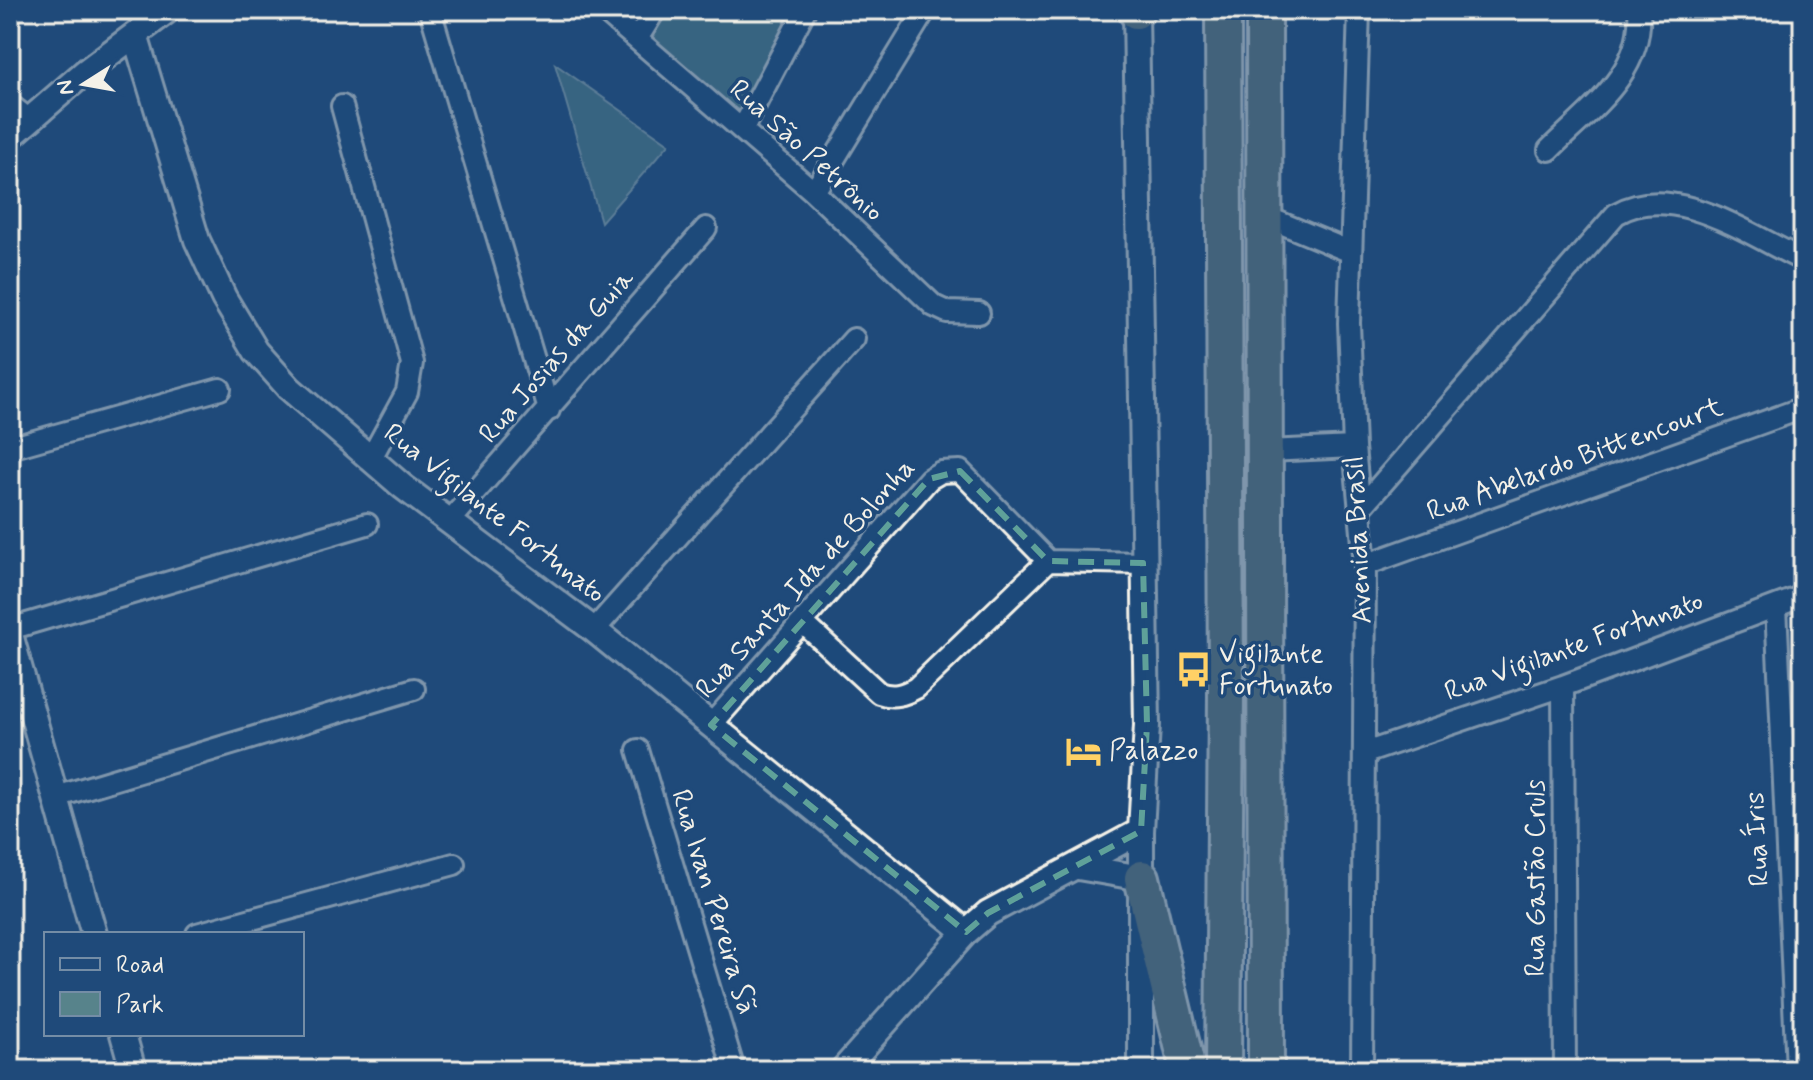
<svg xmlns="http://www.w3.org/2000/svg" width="1813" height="1080" font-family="Mynerve,sans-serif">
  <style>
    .green { fill: #57838b; stroke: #a6baba; stroke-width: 2 }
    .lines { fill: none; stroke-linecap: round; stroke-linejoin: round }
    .minor-casing { stroke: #f4f1e8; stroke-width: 26 }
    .tertiary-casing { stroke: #f4f1e8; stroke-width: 30 }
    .motorway-casing { stroke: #f4f1e8; stroke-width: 40 }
    .minor { stroke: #1f4a7a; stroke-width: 20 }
    .tertiary { stroke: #1f4a7a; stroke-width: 24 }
    .motorway { stroke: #6d7e7c; stroke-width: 34 }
    .marked { fill: none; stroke: #5fa199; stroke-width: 6; stroke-dasharray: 16 10; stroke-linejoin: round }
    .labels { text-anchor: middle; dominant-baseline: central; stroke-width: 7; stroke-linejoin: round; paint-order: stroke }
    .street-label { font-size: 28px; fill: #f4f1e8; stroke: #1f4a7a }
    .poi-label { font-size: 28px; fill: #f4f1e8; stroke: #1f4a7a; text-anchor: start }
  </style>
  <rect width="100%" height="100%" fill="#1f4a7a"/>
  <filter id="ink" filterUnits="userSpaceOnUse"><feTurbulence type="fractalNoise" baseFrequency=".0125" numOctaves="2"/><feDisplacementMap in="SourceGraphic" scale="16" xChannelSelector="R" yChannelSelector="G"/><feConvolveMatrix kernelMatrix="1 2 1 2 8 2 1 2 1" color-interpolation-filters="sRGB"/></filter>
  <g filter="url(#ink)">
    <path class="green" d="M661,10H796L738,116L642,40Z
      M555,64L669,144L601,222Z"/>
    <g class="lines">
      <defs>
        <path id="minor" d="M430,10L549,410
          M603,10L814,192L934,306L947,312L979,313
          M1359,10L1349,323L1354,447L1365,565L1362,1070
          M637,39L655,10
          M10,105L28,119
          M342,106L412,363L407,392L371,458
          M742,130L805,10
          M1549,150C1590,109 1644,73 1639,10
          M814,192L925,10
          M1264,216L1351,252
          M10,448L220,389
          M1267,451L1354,447
          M1360,509L1616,214C1673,180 1749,235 1803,260
          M450,521L706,228
          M1365,565L1803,408
          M1776,606L1797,1070
          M803,623L879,693C893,698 903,695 916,688L1048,561
          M10,629L367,524
          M594,630L854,339
          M1563,686L1565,1070
          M711,725L929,479L941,472L960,471L1048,561L1143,563
          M638,750L734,1070
          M1365,753L1563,686L1803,596
          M56,797L414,689
          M197,934L454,864"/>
        <path id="tertiary" d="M1136,10L1147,725L1141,831V1070
          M135,35L197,240L224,298L256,351L289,388L402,486L594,630L966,932
          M10,137L85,72L168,10
          M10,634L94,934
          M1078,867L1142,878
          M123,1034L133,1070
          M843,1070L966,932L988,913L1141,831"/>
        <path id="motorway" d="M1223,10L1226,696L1223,1070
          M1264,10L1266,1070
          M1136,11V10
          M1142,878L1188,1070"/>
      </defs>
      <use href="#minor" class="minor-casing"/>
      <use href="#tertiary" class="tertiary-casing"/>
      <use href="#motorway" class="motorway-casing"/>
      <use href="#minor" class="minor"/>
      <use href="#tertiary" class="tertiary"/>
      <use href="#motorway" class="motorway"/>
    </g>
  </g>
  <path d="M0 0H1813V1080H0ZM960,471L1048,561L1143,563L1147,725L1141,831L988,913L966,932L711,725L929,479Z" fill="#1f4a7a" fill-opacity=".55" fill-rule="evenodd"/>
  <path class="marked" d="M960,471L1048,561L1143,563L1147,725L1141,831L988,913L966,932L711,725L929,479Z"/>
  <defs>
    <symbol id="bus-bare" viewBox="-9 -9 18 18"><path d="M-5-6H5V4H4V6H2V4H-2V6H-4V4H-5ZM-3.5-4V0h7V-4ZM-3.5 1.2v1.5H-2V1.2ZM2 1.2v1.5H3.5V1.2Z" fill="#ffd166" stroke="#1f4a7a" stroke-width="2.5" paint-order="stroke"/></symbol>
    <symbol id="hotel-bare" viewBox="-9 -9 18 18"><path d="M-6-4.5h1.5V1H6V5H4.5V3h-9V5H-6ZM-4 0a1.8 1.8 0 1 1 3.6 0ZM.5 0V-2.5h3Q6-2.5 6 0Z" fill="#ffd166" stroke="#1f4a7a" stroke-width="2.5" paint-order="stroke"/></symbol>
  </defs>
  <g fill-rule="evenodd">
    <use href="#bus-bare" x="1168" y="644" width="51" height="51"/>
    <use href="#hotel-bare" x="1058" y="726" width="51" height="51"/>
  </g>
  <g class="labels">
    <g class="street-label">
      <text transform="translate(806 151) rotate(42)">Rua São Petrônio</text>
      <text transform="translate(557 357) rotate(-49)">Rua Josias da Guia</text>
      <text transform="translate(1575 460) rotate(-20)">Rua Abelardo Bittencourt</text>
      <text transform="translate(494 514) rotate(38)">Rua Vigilante Fortunato</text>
      <text transform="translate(1359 540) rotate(-93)">Avenida Brasil</text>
      <text transform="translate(806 579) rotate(-48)">Rua Santa Ida de Bolonha</text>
      <text transform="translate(1574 647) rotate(-20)">Rua Vigilante Fortunato</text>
      <text transform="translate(1758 839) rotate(-93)">Rua Íris</text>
      <text transform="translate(1536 878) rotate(-90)">Rua Gastão Cruls</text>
      <text transform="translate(713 902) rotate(73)">Rua Ivan Pereira Sã</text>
    </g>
    <g class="poi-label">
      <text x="1219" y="654">Vigilante<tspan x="1219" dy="32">Fortunato</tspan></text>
      <text x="1109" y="751">Palazzo</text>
    </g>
  </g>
  <rect width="1813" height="1080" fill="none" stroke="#1f4a7a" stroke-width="40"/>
  <rect x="20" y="20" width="1773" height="1040" fill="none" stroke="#f4f1e8" stroke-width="3" filter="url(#ink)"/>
  <rect x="44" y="932" width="260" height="104" fill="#1f4a7a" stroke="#748da6" stroke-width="2"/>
  <rect x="60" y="958" width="40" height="12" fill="#1f4a7a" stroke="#748da6" stroke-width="2"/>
  <text x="116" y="972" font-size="24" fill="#f4f1e8">Road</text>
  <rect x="60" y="992" width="40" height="24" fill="#57838b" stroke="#748da6" stroke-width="2"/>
  <text x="116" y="1012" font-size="24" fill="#f4f1e8">Park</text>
  <g transform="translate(84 84) rotate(259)" stroke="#1f4a7a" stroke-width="6" paint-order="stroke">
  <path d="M0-6L14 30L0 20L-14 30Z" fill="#f4f1e8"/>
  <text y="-12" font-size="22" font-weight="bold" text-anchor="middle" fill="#f4f1e8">N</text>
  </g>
</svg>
